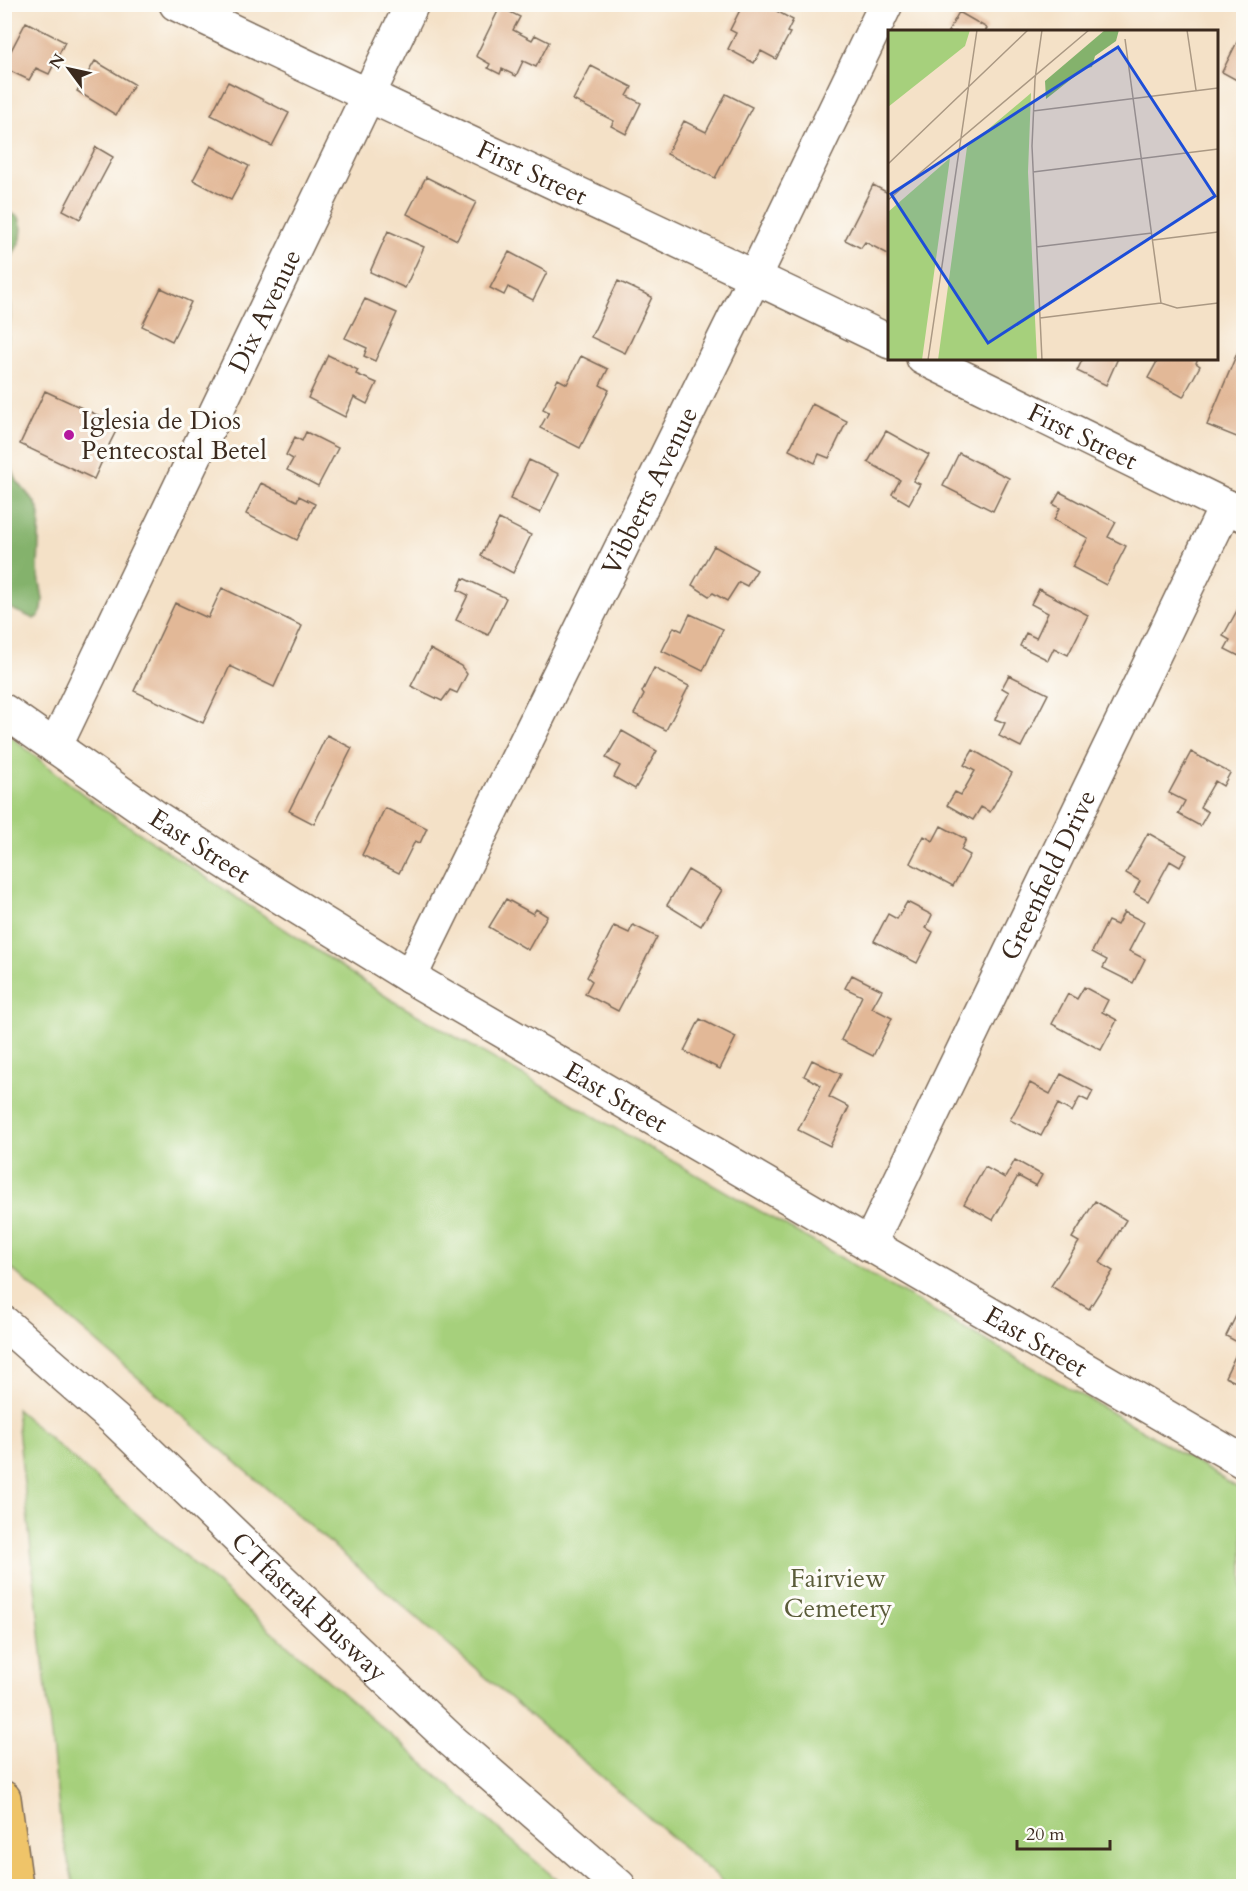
<svg xmlns="http://www.w3.org/2000/svg" width="1248" height="1891" font-family="Cardo,serif">
  <style>
    .green { fill: #a6d07c; stroke: #707d4d; stroke-width: 1.5 }
    .forest { fill: #84b26c; stroke: #606e45; stroke-width: 1.5 }
    .building { fill: #e2b897 }
    .lines { fill: none; stroke-linecap: round; stroke-linejoin: round }
    .minor-casing { stroke: #7c6a59; stroke-width: 36 }
    .highway-casing { stroke: #7c6a59; stroke-width: 36 }
    .minor { stroke: #fff; stroke-width: 33 }
    .highway { stroke: #efc469; stroke-width: 33 }
    .poi-dot { fill: #b5179e; stroke: #fdfcf7; stroke-width: 2 }
    .labels { text-anchor: middle; dominant-baseline: central; stroke-width: 6; stroke-linejoin: round; paint-order: stroke }
    .street-label { font-size: 26px; fill: #3b2a1e; stroke: #fdfcf7 }
    .poi-label { font-size: 26px; fill: #3b2a1e; stroke: #fdfcf7; text-anchor: start }
    .park-label { font-size: 26px; fill: #5b5c3a; stroke: #fdfcf7 }
    .inset-road { fill: none; stroke: #aa9883; stroke-width: 1.5 }
    .view { fill: #1d4ed8; fill-opacity: 0.15; stroke: #1d4ed8; stroke-width: 3 }
    .inset-edge { fill: none; stroke: #3b2a1e; stroke-width: 3 }
  </style>
  <rect width="100%" height="100%" fill="#fdfcf7"/>
  <filter id="ink" filterUnits="userSpaceOnUse"><feTurbulence type="fractalNoise" baseFrequency=".0167" numOctaves="2"/><feDisplacementMap in="SourceGraphic" scale="12" xChannelSelector="R" yChannelSelector="G"/><feConvolveMatrix kernelMatrix="1 2 1 2 8 2 1 2 1" color-interpolation-filters="sRGB"/></filter>
  <filter id="wash" filterUnits="userSpaceOnUse"><feTurbulence type="fractalNoise" baseFrequency=".008" numOctaves="4" result="noise"/><feDisplacementMap in="SourceGraphic" scale="24" xChannelSelector="R" yChannelSelector="G"/><feGaussianBlur stdDeviation="1.35" result="paint"/><feColorMatrix in="noise" values="0 0 0 0 0 0 0 0 0 0 0 0 0 0 0 0 0 1.4 0 .05"/><feComposite in="paint" operator="in"/></filter>
  <g filter="url(#wash)">
    <rect width="100%" height="100%" fill="#f4e1c7"/>
    <path class="green" d="M5,732L94,803L393,1001L1142,1430L1243,1491V1886H728L12,1269L4,1207Z
      M16,1409L564,1886H74L61,1829Z"/>
    <path class="forest" d="M5,211L19,217L22,228L21,239L5,271Z
      M5,290L10,303V317L6,356L7,391L11,410L8,459L17,481L36,504L40,514L38,570L43,599L42,610L39,616L34,619L5,606Z"/>
    <g id="blocks">
      <path class="building" d="M743,4H764L793,20L787,32L790,33L776,59L761,51L754,63L728,49L736,33L730,30Z
        M500,7L520,17L513,30L532,40L535,35L549,42L536,67L523,61L516,76L502,69L500,74L488,68L490,64L476,56Z
        M959,12L987,28L985,32H948Z
        M26,22L65,42L49,74L36,68L29,80L4,68V64Z
        M1237,42L1244,46V84L1222,72Z
        M95,61L134,84L116,115L77,91Z
        M591,66L632,87L627,96L641,103L626,134L611,126L614,121L573,100Z
        M228,82L289,113L272,146L211,115Z
        M726,94L752,107L715,178L667,154L684,121L706,132Z
        M211,146L249,166L231,200L193,180Z
        M96,147L113,157L80,219L63,210Z
        M426,177L476,202L457,240L407,214Z
        M873,185L890,194V255L865,242L861,248L845,240Z
        M388,231L424,247L405,288L370,272Z
        M509,252L547,272L533,300L508,287L504,295L490,288Z
        M618,281L652,297L625,353L591,337Z
        M161,288L191,302L172,341L142,326Z
        M365,299L397,313L375,361L364,356L367,348L345,338Z
        M1243,339H1244V440L1207,425Z
        M328,355L358,370L356,374L377,383L367,404L354,397L345,417L308,398Z
        M581,356L608,369L600,385L609,390L580,448L540,428L549,412L543,409L558,379L567,384Z
        M1083,358H1118L1106,385L1077,371Z
        M1159,358H1198L1196,363L1200,366L1183,397L1148,378Z
        M45,391L119,425L109,445L115,448L109,461L103,459L94,479L20,444Z
        M812,404L847,421L829,458L819,454L815,463L789,450Z
        M886,431L929,455L913,481L920,484L909,504L892,494L900,480L868,462Z
        M306,432L338,448L318,486L287,470L293,459L286,455L295,437L302,441Z
        M959,453L1009,478L993,511L943,486Z
        M529,460L559,474L540,513L510,499Z
        M261,483L297,501L299,496L315,504L297,540L246,514Z
        M1060,492L1116,522L1108,537L1126,546L1106,585L1072,567L1088,538L1054,520L1060,508L1053,504Z
        M499,519L531,535L513,573L481,556Z
        M714,546L757,570L747,586L739,582L727,601L713,593L709,596L692,585Z
        M463,578L506,598L488,635L456,620L468,595L458,590Z
        M222,588L302,626L274,687L230,666L203,723L134,691L175,603L208,618Z
        M1039,589L1088,615L1068,655L1054,648L1048,660L1020,646L1026,633L1036,638L1048,613L1031,604Z
        M1244,598V647L1239,656L1225,649L1230,640L1223,636Z
        M690,614L723,629L703,671L662,651L674,627L682,631Z
        M430,649L461,666L467,674L457,693L450,690L442,701L411,686Z
        M654,668L689,686L666,730L634,714L644,695L642,692Z
        M1009,675L1048,694L1021,747L999,736L1005,723L995,719L1009,692L1002,688Z
        M622,731L657,751L635,789L614,777L620,766L606,758Z
        M327,735L352,748L314,824L289,811Z
        M973,750L1012,773L990,812L981,807L973,820L947,805L955,792L961,795L975,771L964,765Z
        M1191,752L1230,773L1223,786L1215,781L1200,807L1208,812L1200,826L1178,814L1185,801L1169,793Z
        M385,808L427,828L420,843L415,841L399,873L362,855Z
        M941,826L966,839L961,850L970,855L953,886L910,863L924,836L933,841Z
        M1148,833L1187,855L1180,867L1170,861L1148,901L1134,893L1140,881L1126,873Z
        M688,870L722,890L701,926L667,905Z
        M506,899L533,914L536,909L547,916L528,950L489,927Z
        M907,902L932,915L926,928L933,932L917,963L874,941L888,914L897,919Z
        M1124,912L1144,922L1129,951L1145,959L1133,983L1103,968L1107,960L1092,952L1108,921L1117,925Z
        M633,925L657,937L618,1011L585,994L592,981L587,977L614,926L629,933Z
        M852,975L882,990L872,1008L892,1018L873,1056L841,1040L862,996L845,988Z
        M1084,987L1108,1000L1102,1012L1117,1020L1101,1050L1052,1024L1068,994L1077,999Z
        M700,1019L736,1037L720,1069L684,1051Z
        M812,1060L841,1074L829,1097L849,1107L830,1146L798,1130L821,1085L804,1076Z
        M1061,1074L1093,1091L1088,1101L1080,1097L1072,1112L1058,1104L1041,1136L1010,1120L1030,1083L1050,1094Z
        M1015,1160L1042,1175L1036,1186L1018,1176L993,1220L964,1204L985,1167L1005,1178Z
        M1095,1201L1126,1220L1100,1263L1113,1271L1089,1309L1051,1286L1079,1242L1072,1238Z
        M1239,1310L1244,1312V1386L1225,1377L1241,1344L1226,1336Z"/>
    </g>
  </g>
  <g filter="url(#ink)">
    <use href="#blocks" fill-opacity="0" stroke="#7c6a59" stroke-width="1.5"/>
    <g class="lines">
      <defs>
        <g id="minor">
          <path id="s1" d="M176,4C413,118 653,227 890,342"/>
          <path id="s2" d="M923,358L1244,515"/>
          <path id="s3" d="M4,711L157,818L255,881L410,977L1244,1462"/>
          <path id="s4" d="M55,747L412,4"/>
          <path id="s5" d="M410,977L755,276L886,4"/>
          <path id="s6" d="M869,1245L1226,506"/>
          <path id="s7" d="M4,1323L115,1420L296,1594L451,1740L619,1886"/>
        </g>
        <path id="highway" d="M4,1798L16,1886"/>
      </defs>
      <use href="#minor" class="minor-casing"/>
      <use href="#highway" class="highway-casing"/>
      <use href="#minor" class="minor"/>
      <use href="#highway" class="highway"/>
    </g>
  </g>
  <circle class="poi-dot" cx="69" cy="435" r="6"/>
  <g class="labels">
    <g class="street-label">
      <text stroke="none"><textPath href="#s1" startOffset="394">First Street</textPath></text>
      <text stroke="none"><textPath href="#s4" startOffset="484">Dix Avenue</textPath></text>
      <text stroke="none"><textPath href="#s2" startOffset="178">First Street</textPath></text>
      <text stroke="none"><textPath href="#s5" startOffset="542">Vibberts Avenue</textPath></text>
      <text stroke="none"><textPath href="#s3" startOffset="238">East Street</textPath></text>
      <text stroke="none"><textPath href="#s6" startOffset="411">Greenfield Drive</textPath></text>
      <text stroke="none"><textPath href="#s3" startOffset="724">East Street</textPath></text>
      <text stroke="none"><textPath href="#s3" startOffset="1210">East Street</textPath></text>
      <text stroke="none"><textPath href="#s7" startOffset="417">CTfastrak Busway</textPath></text>
    </g>
    <g class="poi-label">
      <text x="81" y="420">Iglesia de Dios<tspan x="81" dy="30">Pentecostal Betel</tspan></text>
    </g>
    <g class="park-label">
      <text x="838" y="1578">Fairview<tspan x="838" dy="30">Cemetery</tspan></text>
    </g>
  </g>
  <g transform="translate(888 30)">
    <rect width="330" height="330" fill="#f4e1c7"/>
    <path d="M0,0H82L77,16L0,77ZM143,63L140,142L149,330H50L79,117ZM62,128L34,330H0V182Z" fill="#a6d07c"/>
    <path d="M217,0H231L228,11L207,26L204,37L196,39L158,69L157,51Z" fill="#84b26c"/>
    <path class="inset-road" d="M154,0L147,49L144,116L154,330M299,0L308,60M237,9L273,273M145,81L330,58M0,134L140,0M145,142L330,119M0,170L201,0M265,210L330,202M148,217L264,203M152,288L273,273L289,278L330,273M40,330L89,0"/>
    <path class="view" d="M230,17L327,166L100,313L3,164Z"/>
    <rect width="330" height="330" class="inset-edge"/>
  </g>
  <rect width="1248" height="1891" fill="none" stroke="#fdfcf7" stroke-width="24"/>
  <g transform="translate(69 69) rotate(303)" stroke="#fdfcf7" stroke-width="4.5" paint-order="stroke">
  <path d="M0-4.5L10 22L0 15L-10 22Z" fill="#3b2a1e"/>
  <text y="-9" font-size="16" font-weight="bold" text-anchor="middle" fill="#3b2a1e">N</text>
  </g>
  <path d="M1017 1840v9h93v-9" fill="none" stroke="#3b2a1e" stroke-width="3"/>
  <text x="1026" y="1840" font-size="18" fill="#3b2a1e" stroke="#fdfcf7" stroke-width="4.5" paint-order="stroke">20 m</text>
</svg>
